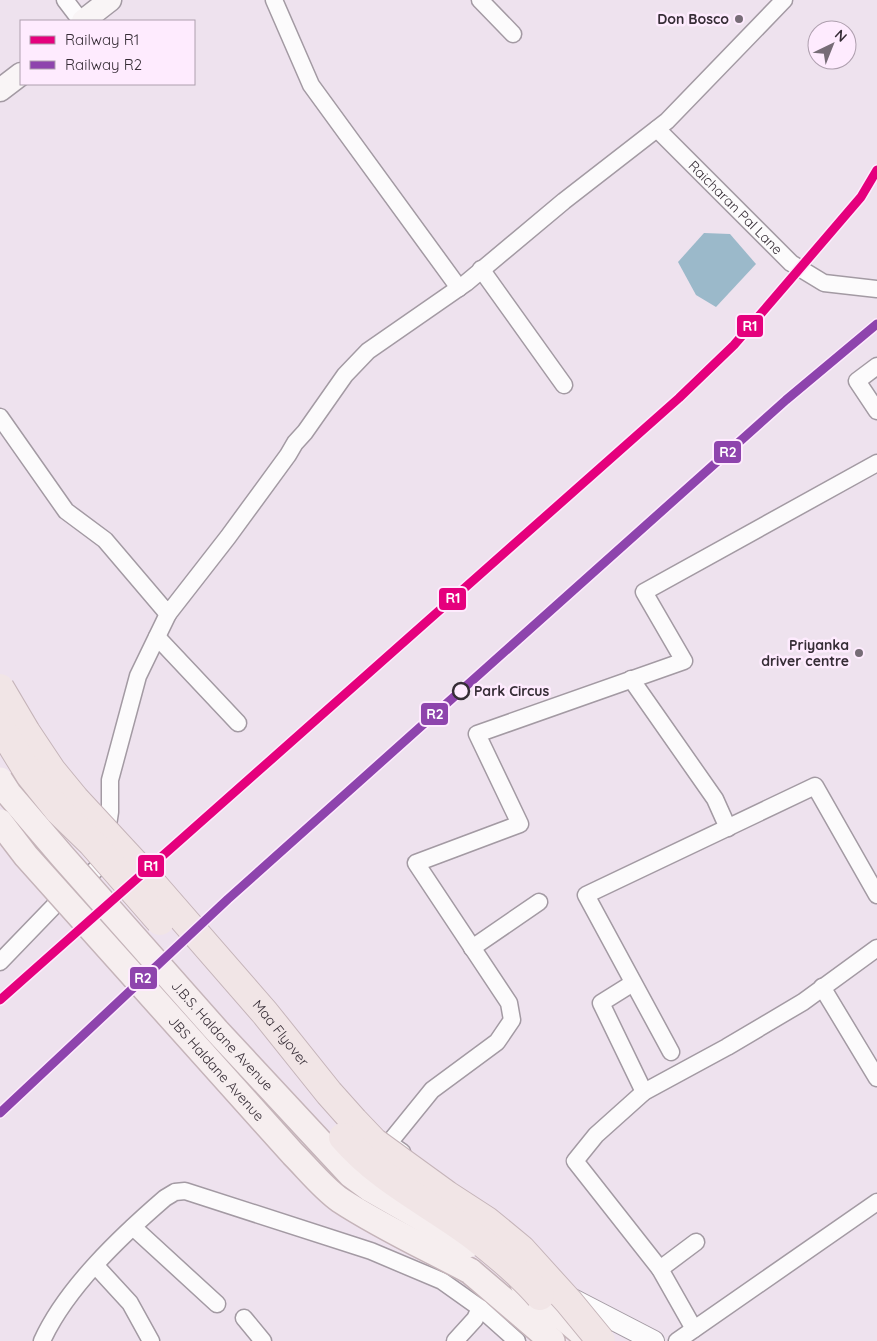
<svg xmlns="http://www.w3.org/2000/svg" width="877" height="1341" font-family="Quicksand,sans-serif">
  <style>
    .water { fill: #9bb9ca }
    .lines { fill: none; stroke-linecap: round; stroke-linejoin: round }
    .minor-casing { stroke: #a39aa3; stroke-width: 19 }
    .tertiary-casing { stroke: #a39aa3; stroke-width: 22 }
    .secondary-casing { stroke: #a39aa3; stroke-width: 25 }
    .primary-casing { stroke: #c5b4b9; stroke-width: 28 }
    .minor { stroke: #fcfbfc; stroke-width: 16 }
    .tertiary { stroke: #fcfbfc; stroke-width: 20 }
    .secondary { stroke: #f9f5f6; stroke-width: 22 }
    .primary { stroke: #f6eeef; stroke-width: 25 }
    .primary-bridge-casing { stroke: #c5b4b9; stroke-width: 28; stroke-linecap: butt }
    .motorway-bridge-casing { stroke: #c5b4b9; stroke-width: 30; stroke-linecap: butt }
    .primary-bridge { stroke: #f6eeef; stroke-width: 25 }
    .motorway-bridge { stroke: #f1e5e6; stroke-width: 28 }
    .rail-1-casing { stroke: #feebfe; stroke-width: 12 }
    .rail-2-casing { stroke: #feebfe; stroke-width: 12 }
    .rail-1 { stroke: #e5007d; stroke-width: 9 }
    .rail-2 { stroke: #8e44ad; stroke-width: 9 }
    .poi-dot { fill: #766c76; stroke: #feebfe; stroke-width: 2 }
    .stop-dot { fill: #feebfe; stroke: #362d36; stroke-width: 2.5 }
    .labels { text-anchor: middle; dominant-baseline: central; stroke-width: 5; stroke-linejoin: round; paint-order: stroke }
    .poi-label { font-size: 14px; font-weight: bold; fill: #362d36; stroke: #feebfe; text-anchor: end }
    .street-label { font-size: 14px; fill: #362d36; stroke: #feebfe }
    .stop-label { font-size: 14px; font-weight: bold; fill: #362d36; stroke: #feebfe; text-anchor: start }
    .line-badge { stroke: #feebfe; stroke-width: 2 }
    .badge-label { font-size: 14px; text-anchor: middle; font-weight: bold; fill: #fff }
  </style>
  <rect width="100%" height="100%" fill="#eee2ee"/>
  <path class="water" d="M704,233L730,234L756,264L716,307L696,295L678,262Z"/>
  <g class="lines">
    <defs>
      <g id="minor">
        <path d="M65,0L81,21"/>
        <path d="M274,0L311,85L459,288"/>
        <path d="M480,0L513,34"/>
        <path id="s1" d="M657,129L791,263L824,283L877,289"/>
        <path d="M481,269L564,385"/>
        <path d="M877,366L857,381L877,411"/>
        <path d="M0,417L66,511L105,540L168,614L228,537L288,455L295,443L305,432L345,375L368,351L466,283L564,201L667,121L784,0"/>
        <path d="M157,637L238,723"/>
        <path d="M631,679L715,799L728,828"/>
        <path d="M472,948L539,902"/>
        <path d="M0,962L55,905L102,864L110,812V780L138,676L168,614"/>
        <path d="M633,983L601,1003L644,1092"/>
        <path d="M822,987L877,1078"/>
        <path d="M671,1052L586,895L815,786L877,895"/>
        <path d="M402,1152L389,1143L432,1090L497,1042L512,1020L509,1003L416,863L520,824L477,734L684,661L644,592L877,463"/>
        <path d="M133,1227L217,1304"/>
        <path d="M96,1266L130,1303L151,1341"/>
        <path d="M660,1269L696,1242"/>
        <path d="M244,1318L263,1341"/>
        <path d="M694,1329L660,1269L575,1161L596,1135L644,1092L727,1047L803,1002L877,948"/>
        <path d="M42,1341C66,1288 121,1236 165,1198L175,1192L185,1191L371,1251L442,1281L480,1308L517,1341"/>
        <path d="M455,1341L475,1319L480,1308"/>
        <path d="M677,1341L877,1202"/>
      </g>
      <path id="tertiary" d="M569,1297L654,1341"/>
      <path id="secondary" d="M83,21L110,0
        M0,90L21,74"/>
      <path id="primary" d="M470,1271L552,1341
        M523,1284L591,1341"/>
    </defs>
    <use href="#minor" class="minor-casing"/>
    <use href="#tertiary" class="tertiary-casing"/>
    <use href="#secondary" class="secondary-casing"/>
    <use href="#primary" class="primary-casing"/>
    <use href="#minor" class="minor"/>
    <use href="#tertiary" class="tertiary"/>
    <use href="#secondary" class="secondary"/>
    <use href="#primary" class="primary"/>
    <defs>
      <g id="primary-bridge">
        <path id="s2" d="M0,780L9,794L63,857L217,1031L351,1175L370,1189L468,1245"/>
        <path id="s3" d="M0,822L26,856L293,1154C308,1169 323,1188 340,1200C381,1227 427,1248 470,1271"/>
      </g>
      <g id="motorway-bridge">
        <path id="s4" d="M0,688L26,732L52,771L75,799L138,867L265,1013L329,1093L354,1121L374,1142L447,1195L487,1221L521,1249L569,1302L601,1341"/>
        <path d="M0,726L30,775L59,811L92,843L160,921"/>
        <path d="M343,1137C381,1181 430,1203 475,1237C498,1255 521,1274 540,1296"/>
      </g>
    </defs>
    <use href="#primary-bridge" class="primary-bridge-casing"/>
    <use href="#motorway-bridge" class="motorway-bridge-casing"/>
    <use href="#primary-bridge" class="primary-bridge"/>
    <use href="#motorway-bridge" class="motorway-bridge"/>
    <defs>
      <path id="rail-1" d="M0,1000L679,398L734,345L789,281L861,197L877,170"/>
      <path id="rail-2" d="M0,1113L228,899L786,400L877,324"/>
    </defs>
    <use href="#rail-1" class="rail-1-casing"/>
    <use href="#rail-2" class="rail-2-casing"/>
    <use href="#rail-1" class="rail-1"/>
    <use href="#rail-2" class="rail-2"/>
  </g>
  <g class="poi-dot">
    <circle cx="739" cy="19" r="5"/>
    <circle cx="859" cy="653" r="5"/>
  </g>
  <circle class="stop-dot" cx="461" cy="691" r="8"/>
  <g class="labels">
    <g class="poi-label">
      <text x="729" y="19">Don Bosco</text>
      <text x="849" y="645">Priyanka<tspan x="849" dy="16">driver centre</tspan></text>
    </g>
    <g class="street-label">
      <text stroke="none"><textPath href="#s1" startOffset="111">Raicharan Pal Lane</textPath></text>
      <text stroke="none"><textPath href="#s4" startOffset="446">Maa Flyover</textPath></text>
      <text stroke="none"><textPath href="#s2" startOffset="339">J.B.S. Haldane Avenue</textPath></text>
      <text stroke="none"><textPath href="#s3" startOffset="328">JBS Haldane Avenue</textPath></text>
    </g>
    <g class="stop-label">
      <text x="474" y="691">Park Circus</text>
    </g>
  </g>
  <g class="line-badge">
    <rect x="736" y="314" width="28" height="24" rx="5" fill="#e5007d"/>
    <rect x="713" y="440" width="29" height="24" rx="5" fill="#8e44ad"/>
    <rect x="438" y="587" width="29" height="24" rx="5" fill="#e5007d"/>
    <rect x="420" y="702" width="29" height="24" rx="5" fill="#8e44ad"/>
    <rect x="137" y="854" width="28" height="24" rx="5" fill="#e5007d"/>
    <rect x="129" y="966" width="29" height="24" rx="5" fill="#8e44ad"/>
  </g>
  <g class="badge-label">
    <text x="750" y="331">R1</text>
    <text x="728" y="457">R2</text>
    <text x="453" y="603">R1</text>
    <text x="435" y="719">R2</text>
    <text x="151" y="871">R1</text>
    <text x="143" y="983">R2</text>
  </g>
  <rect x="20" y="20" width="175" height="65" fill="#feebfe" stroke="#ae9fae"/>
  <rect x="30" y="36" width="25" height="8" fill="#e5007d" stroke="#ae9fae"/>
  <text x="65" y="45" font-size="15" fill="#362d36">Railway R1</text>
  <rect x="30" y="61" width="25" height="8" fill="#8e44ad" stroke="#ae9fae"/>
  <text x="65" y="70" font-size="15" fill="#362d36">Railway R2</text>
  <g transform="translate(832 45) rotate(43)"><circle r="24" fill="#feebfe" stroke="#ae9fae"/>
  <path d="M0-4L9 19L0 12L-9 19Z" fill="#766c76"/>
  <text y="-8" font-size="14" font-weight="bold" text-anchor="middle" fill="#362d36">N</text>
  </g>
</svg>
